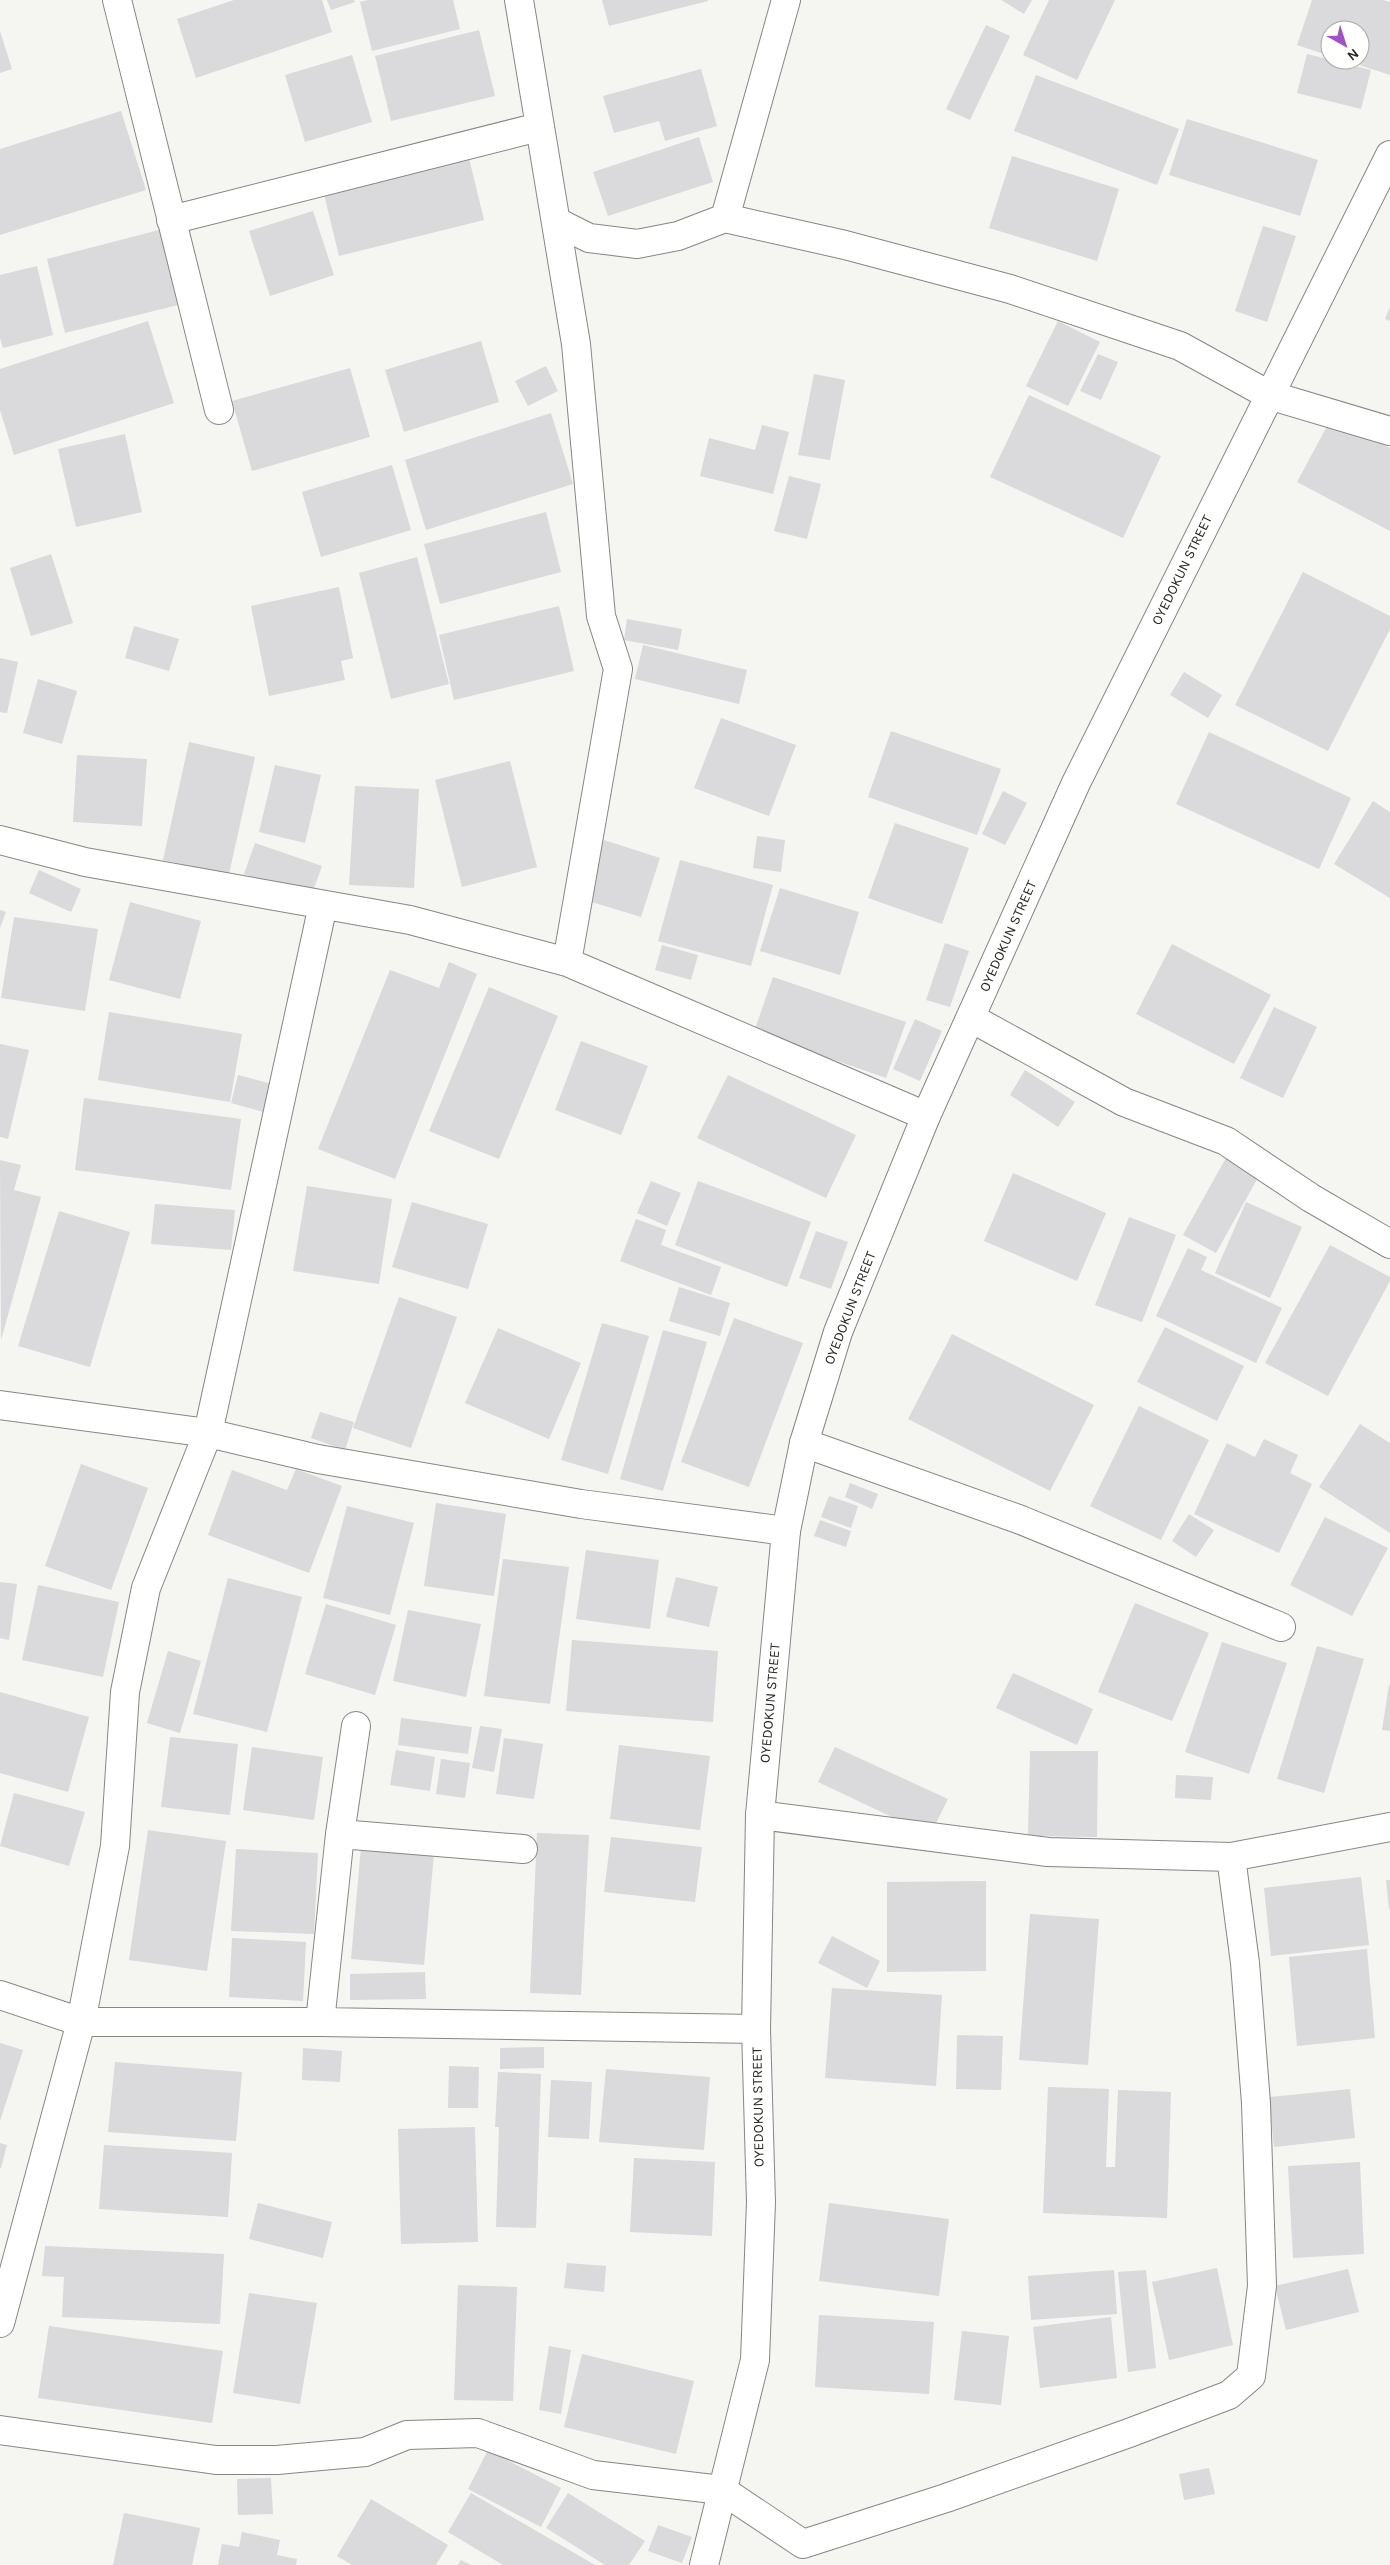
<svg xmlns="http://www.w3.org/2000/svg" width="1390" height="2565" font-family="Karla,sans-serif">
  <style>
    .building { fill: #dad9db }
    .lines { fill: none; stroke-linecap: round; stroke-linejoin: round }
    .minor-casing { stroke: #868683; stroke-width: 30 }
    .tertiary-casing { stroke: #868683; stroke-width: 30 }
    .minor { stroke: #fff; stroke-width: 28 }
    .tertiary { stroke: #fff; stroke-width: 28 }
    .labels { text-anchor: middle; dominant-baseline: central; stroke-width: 4; stroke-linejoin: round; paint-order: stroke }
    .street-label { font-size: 14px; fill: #272726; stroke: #fffffe }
  </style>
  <rect width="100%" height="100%" fill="#f5f5f2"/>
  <path class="building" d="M234,0H322L332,32L196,78L177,19Z
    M327,0H354L355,2L331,10Z
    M368,0H453L460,29L372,51L360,2Z
    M602,0H708V1L609,26Z
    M1001,0H1032L1024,14Z
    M1049,0H1115L1077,80L1023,55Z
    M1312,0H1383L1390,2V75L1344,60H1360V30H1330V56L1297,45Z
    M986,25L1010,36L970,120L946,109Z
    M479,30L495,96L391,121L375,56Z
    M0,31L12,69L0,73Z
    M1307,54L1371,70L1361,109L1297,93Z
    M352,55L372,122L305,142L285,75Z
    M701,69L717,126L665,141L659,121L614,133L603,96Z
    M1036,75L1179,129L1157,185L1014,131Z
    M121,111L146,190L0,235V149Z
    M1187,119L1318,160L1300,216L1169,175Z
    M699,137L713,182L608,216L593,172Z
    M467,150L484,220L339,256L322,186Z
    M1012,156L1119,189L1097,261L989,228Z
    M313,211L334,275L270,296L249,231Z
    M1263,226L1296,236L1267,322L1235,311Z
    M159,230L178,305L65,333L47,259Z
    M37,266L53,335L3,348L0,338V275Z
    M1390,307V321L1385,319Z
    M148,321L174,403L14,455L0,410V369Z
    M1058,321L1100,342L1068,406L1026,386Z
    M481,341L499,402L404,432L385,370Z
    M1098,354L1118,362L1101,400L1080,391Z
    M546,366L558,391L528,406L515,381Z
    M350,368L370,437L252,471L232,401Z
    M814,374L845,380L830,460L798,455Z
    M1029,395L1161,456L1123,538L990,477Z
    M551,413L573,484L426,530L405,460Z
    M1332,417L1390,448V531L1297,482Z
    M762,425L789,432L773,494L700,476L709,438L755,450Z
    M125,434L142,512L76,527L58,449Z
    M392,465L411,530L321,557L302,492Z
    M789,476L821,484L807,539L774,531Z
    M546,512L561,572L440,604L424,544Z
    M51,554L73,623L31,636L10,568Z
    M417,557L449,684L391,699L359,573Z
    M1303,572L1390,616V629L1328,751L1235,705Z
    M339,587L353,658L341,661L345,680L269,696L251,606Z
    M559,606L574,671L454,700L439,635Z
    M627,619L682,629L678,650L624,640Z
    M134,626L179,639L169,671L125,658Z
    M643,645L747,670L739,704L635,679Z
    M0,658L18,662L7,713L0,712Z
    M1184,672L1222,695L1208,718L1170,695Z
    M38,679L77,691L62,744L23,733Z
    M721,718L796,745L769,816L694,788Z
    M891,731L1001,769L977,835L868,797Z
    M1209,732L1351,798L1319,869L1176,804Z
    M189,742L255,757L229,874L163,860Z
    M77,755L147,759L142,826L73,822Z
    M510,761L537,867L462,887L435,780Z
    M275,765L321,775L305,843L259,832Z
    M355,786L419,789L414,888L349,885Z
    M1003,791L1027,803L1005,845L982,834Z
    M1373,801L1390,812V898L1334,864Z
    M895,823L969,848L942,924L868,898Z
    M757,836L785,840L781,872L753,868Z
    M604,840L660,858L641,917L585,900Z
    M255,843L322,866L311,897L244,874Z
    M680,860L773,885L751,966L658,941Z
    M39,870L81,889L71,912L29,893Z
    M780,888L859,912L840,975L760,951Z
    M130,902L201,921L180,999L109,980Z
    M0,910L6,912L0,928Z
    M14,917L98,929L85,1011L1,998Z
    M945,943L969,951L950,1007L926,1000Z
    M1172,944L1271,995L1234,1064L1136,1014Z
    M662,945L698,955L691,980L655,970Z
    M449,962L477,974L395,1179L318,1149L390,970L439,988Z
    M773,977L906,1022L886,1078L754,1032Z
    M489,987L558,1016L499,1159L429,1131Z
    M1274,1007L1317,1027L1283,1098L1240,1078Z
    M109,1012L242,1034L230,1102L98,1080Z
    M915,1019L942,1031L920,1081L893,1069Z
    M581,1041L648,1066L621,1135L555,1110Z
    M0,1044L29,1050L8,1139L0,1137Z
    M1025,1070L1075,1102L1058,1127L1010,1095Z
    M238,1075L275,1085L267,1113L231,1103Z
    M728,1075L856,1135L826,1198L697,1138Z
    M84,1098L241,1119L231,1190L75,1170Z
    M1227,1156L1260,1174L1216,1253L1183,1235Z
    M0,1160L21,1165L14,1190L41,1197L1,1340Z
    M1013,1173L1106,1213L1077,1281L984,1241Z
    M651,1181L681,1193L667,1226L637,1213Z
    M698,1181L811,1222L787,1287L675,1245Z
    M307,1186L392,1199L379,1284L293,1271Z
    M412,1202L488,1224L468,1289L392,1267Z
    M1246,1202L1302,1227L1270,1298L1215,1273Z
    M155,1204L235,1210L231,1250L151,1244Z
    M59,1211L130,1232L90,1367L18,1346Z
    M1129,1217L1176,1235L1142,1322L1095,1305Z
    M636,1219L666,1230L661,1245L721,1267L711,1295L620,1261Z
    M816,1231L848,1242L831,1289L799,1278Z
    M1330,1245L1390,1277V1281L1328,1396L1265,1363Z
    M1188,1248L1207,1257L1201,1270L1282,1308L1256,1363L1156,1316Z
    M679,1287L730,1303L720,1336L669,1321Z
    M399,1297L457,1317L411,1448L353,1428Z
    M734,1318L803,1343L749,1487L681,1462Z
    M602,1323L649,1336L608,1474L561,1460Z
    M1165,1327L1244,1366L1217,1421L1137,1382Z
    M498,1328L581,1363L549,1439L465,1403Z
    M663,1330L707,1342L663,1491L620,1479Z
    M952,1334L1094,1405L1050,1491L908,1419Z
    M1139,1406L1209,1440L1161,1540L1090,1506Z
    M320,1412L354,1422L345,1450L311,1438Z
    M1360,1424L1390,1443V1533L1319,1487Z
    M1264,1439L1298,1455L1290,1473L1312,1484L1279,1553L1194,1514L1227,1443L1255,1457Z
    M81,1464L148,1488L111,1590L45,1566Z
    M296,1469L342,1486L309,1573L208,1535L232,1470L287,1490Z
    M850,1483L878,1494L872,1509L845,1497Z
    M829,1496L858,1506L851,1528L821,1517Z
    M436,1503L506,1514L494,1596L424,1586Z
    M347,1506L414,1523L390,1615L323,1598Z
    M1189,1514L1214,1530L1196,1557L1172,1541Z
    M1325,1517L1388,1548L1352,1616L1290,1585Z
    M820,1520L851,1531L846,1547L814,1536Z
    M586,1550L659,1560L650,1629L576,1619Z
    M503,1559L569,1567L550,1704L484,1696Z
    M676,1577L718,1587L709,1627L666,1617Z
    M228,1578L302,1597L267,1732L193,1714Z
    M0,1582L17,1584L9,1640L0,1638Z
    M38,1585L119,1602L103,1677L22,1660Z
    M1135,1603L1209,1633L1172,1721L1098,1692Z
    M326,1604L396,1625L375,1695L305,1674Z
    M408,1610L481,1624L466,1697L393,1681Z
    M572,1640L718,1651L713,1722L566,1711Z
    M1222,1642L1287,1663L1249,1774L1185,1752Z
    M1317,1646L1364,1659L1324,1793L1277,1779Z
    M168,1651L201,1661L180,1733L147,1723Z
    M1013,1673L1093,1709L1077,1745L996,1708Z
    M1389,1685H1390V1731L1382,1730Z
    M0,1692L89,1717L68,1792L0,1773Z
    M401,1718L472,1727L468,1754L398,1745Z
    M480,1726L502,1729L494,1772L472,1768Z
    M170,1737L238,1744L230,1815L161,1807Z
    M504,1738L543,1744L534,1799L496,1794Z
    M619,1745L710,1756L700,1830L610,1819Z
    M252,1747L323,1757L314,1820L243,1810Z
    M835,1747L948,1799L930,1835L818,1782Z
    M396,1750L435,1757L430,1791L390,1785Z
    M1030,1751H1098L1097,1837L1028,1836Z
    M441,1759L470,1763L465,1798L436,1794Z
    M1176,1775L1213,1777L1211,1800L1175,1798Z
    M14,1793L85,1812L69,1866L0,1846Z
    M148,1830L226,1841L207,1971L129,1960Z
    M537,1833L589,1835L581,1995L530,1993Z
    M611,1837L702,1847L695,1902L604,1892Z
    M361,1847L434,1853L424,1965L351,1959Z
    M236,1849L318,1853L314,1934L231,1931Z
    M1361,1877L1369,1945L1271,1956L1264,1888Z
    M1386,1880H1390V1909H1389Z
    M986,1881V1971L887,1972V1882Z
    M1030,1914L1099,1919L1088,2065L1019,2060Z
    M832,1936L880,1961L867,1988L818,1963Z
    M232,1938L306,1942L303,2001L229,1997Z
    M1367,1949L1375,2038L1297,2046L1289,1957Z
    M425,1972L426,1999L350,2000V1974Z
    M832,1988L942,1995L936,2086L825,2078Z
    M957,2035L1003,2036L1001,2090L956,2089Z
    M0,2043L23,2050L0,2121Z
    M544,2047V2068L500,2069V2048Z
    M303,2048L342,2051L340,2082L302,2080Z
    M115,2062L242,2072L236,2141L108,2132Z
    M449,2066L479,2067L478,2108H448Z
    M606,2069L710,2077L704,2150L599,2142Z
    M498,2072L541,2074L536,2228L496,2227L499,2127H495Z
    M551,2080L592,2082L589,2139L548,2137Z
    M1048,2087L1109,2089L1106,2167H1115L1118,2090L1171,2092L1167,2218L1043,2213Z
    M1350,2089L1355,2138L1274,2147L1269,2097Z
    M475,2127L478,2242L401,2244L398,2129Z
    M0,2143L7,2145L1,2168H0Z
    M104,2145L232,2153L228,2217L99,2209Z
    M634,2158L715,2162L712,2236L630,2232Z
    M1360,2162L1364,2254L1293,2258L1288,2166Z
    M258,2203L332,2222L323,2258L249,2239Z
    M829,2203L949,2219L939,2296L819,2281Z
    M45,2246L224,2254L220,2324L62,2317L64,2277L42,2276Z
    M567,2263L606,2266L604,2292L564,2288Z
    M1217,2268L1233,2345L1169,2360L1152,2282Z
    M1348,2269L1359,2312L1286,2330L1275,2286Z
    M1114,2270L1117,2314L1031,2320L1028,2276Z
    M1146,2270L1156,2368L1128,2372L1118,2272Z
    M458,2285L517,2287L513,2401L454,2400Z
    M249,2293L317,2303L300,2404L233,2393Z
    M819,2315L934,2322L929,2394L815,2387Z
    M1111,2317L1117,2378L1040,2388L1033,2327Z
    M49,2326L223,2351L212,2423L38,2398Z
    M962,2331L1009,2336L1001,2405L954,2400Z
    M549,2346L571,2350L561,2414L539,2410Z
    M582,2354L694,2381L676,2454L564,2427Z
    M488,2450L561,2488L541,2527L468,2489Z
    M1209,2468L1215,2494L1184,2500L1179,2474Z
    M271,2478L273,2514L238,2515L237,2479Z
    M471,2493L595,2565H503L448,2532Z
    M568,2493L645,2541L629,2565H605L546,2528Z
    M371,2499L448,2545L436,2565H352L337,2556Z
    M124,2513L200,2528L192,2565H113Z
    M658,2525L692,2537L682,2563L648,2551Z
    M242,2532L280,2540L277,2555L297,2559L296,2565H218L222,2544L239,2547Z
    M461,2560L471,2565H458Z"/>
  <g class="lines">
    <defs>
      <path id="minor" d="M117,0L219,410
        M519,0L576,344L601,616L618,669L567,962
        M725,218L786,0
        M171,220L539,127
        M557,222L589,238L637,244L678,236L725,218L845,245L1010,289L1180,346L1269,395L1390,431
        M0,840L85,862L410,920L567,962L926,1116
        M971,1018L1124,1102L1226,1141L1311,1198L1390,1244
        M0,1405L208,1433L318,1459L581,1504L786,1531
        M804,1443L1021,1520L1281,1627
        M760,1815L1048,1852L1231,1857L1390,1827
        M340,1834L523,1849
        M0,1995L81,2022H320L756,2029
        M320,2022L340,1834L356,1726
        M0,2323L81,2022L115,1846L125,1692L146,1588L208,1433L323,905
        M0,2430L216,2460H277L365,2452L407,2435L478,2433L593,2475L722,2490L803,2544L946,2498L1129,2433L1229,2395L1251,2376L1262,2286L1256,2103L1245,1963L1231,1857"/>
      <path id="tertiary" d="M704,2565L755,2360L761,2202L756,2029L760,1815L786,1531L804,1443L838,1332L926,1116L1076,783L1390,155"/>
    </defs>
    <use href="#minor" class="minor-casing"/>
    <use href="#tertiary" class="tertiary-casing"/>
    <use href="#minor" class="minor"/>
    <use href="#tertiary" class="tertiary"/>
  </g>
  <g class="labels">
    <g class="street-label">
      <text transform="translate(1182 570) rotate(-64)">OYEDOKUN STREET</text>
      <text transform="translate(1008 936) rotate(-66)">OYEDOKUN STREET</text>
      <text transform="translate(850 1308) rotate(-69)">OYEDOKUN STREET</text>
      <text transform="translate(770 1703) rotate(-85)">OYEDOKUN STREET</text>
      <text transform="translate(758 2107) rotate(-91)">OYEDOKUN STREET</text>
    </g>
  </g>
  <g transform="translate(1345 45) rotate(141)"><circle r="24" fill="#fffffe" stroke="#a9a9a8"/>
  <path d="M0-4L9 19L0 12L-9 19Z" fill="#9f52c4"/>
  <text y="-8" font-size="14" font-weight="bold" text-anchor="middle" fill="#272726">N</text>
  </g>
</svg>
